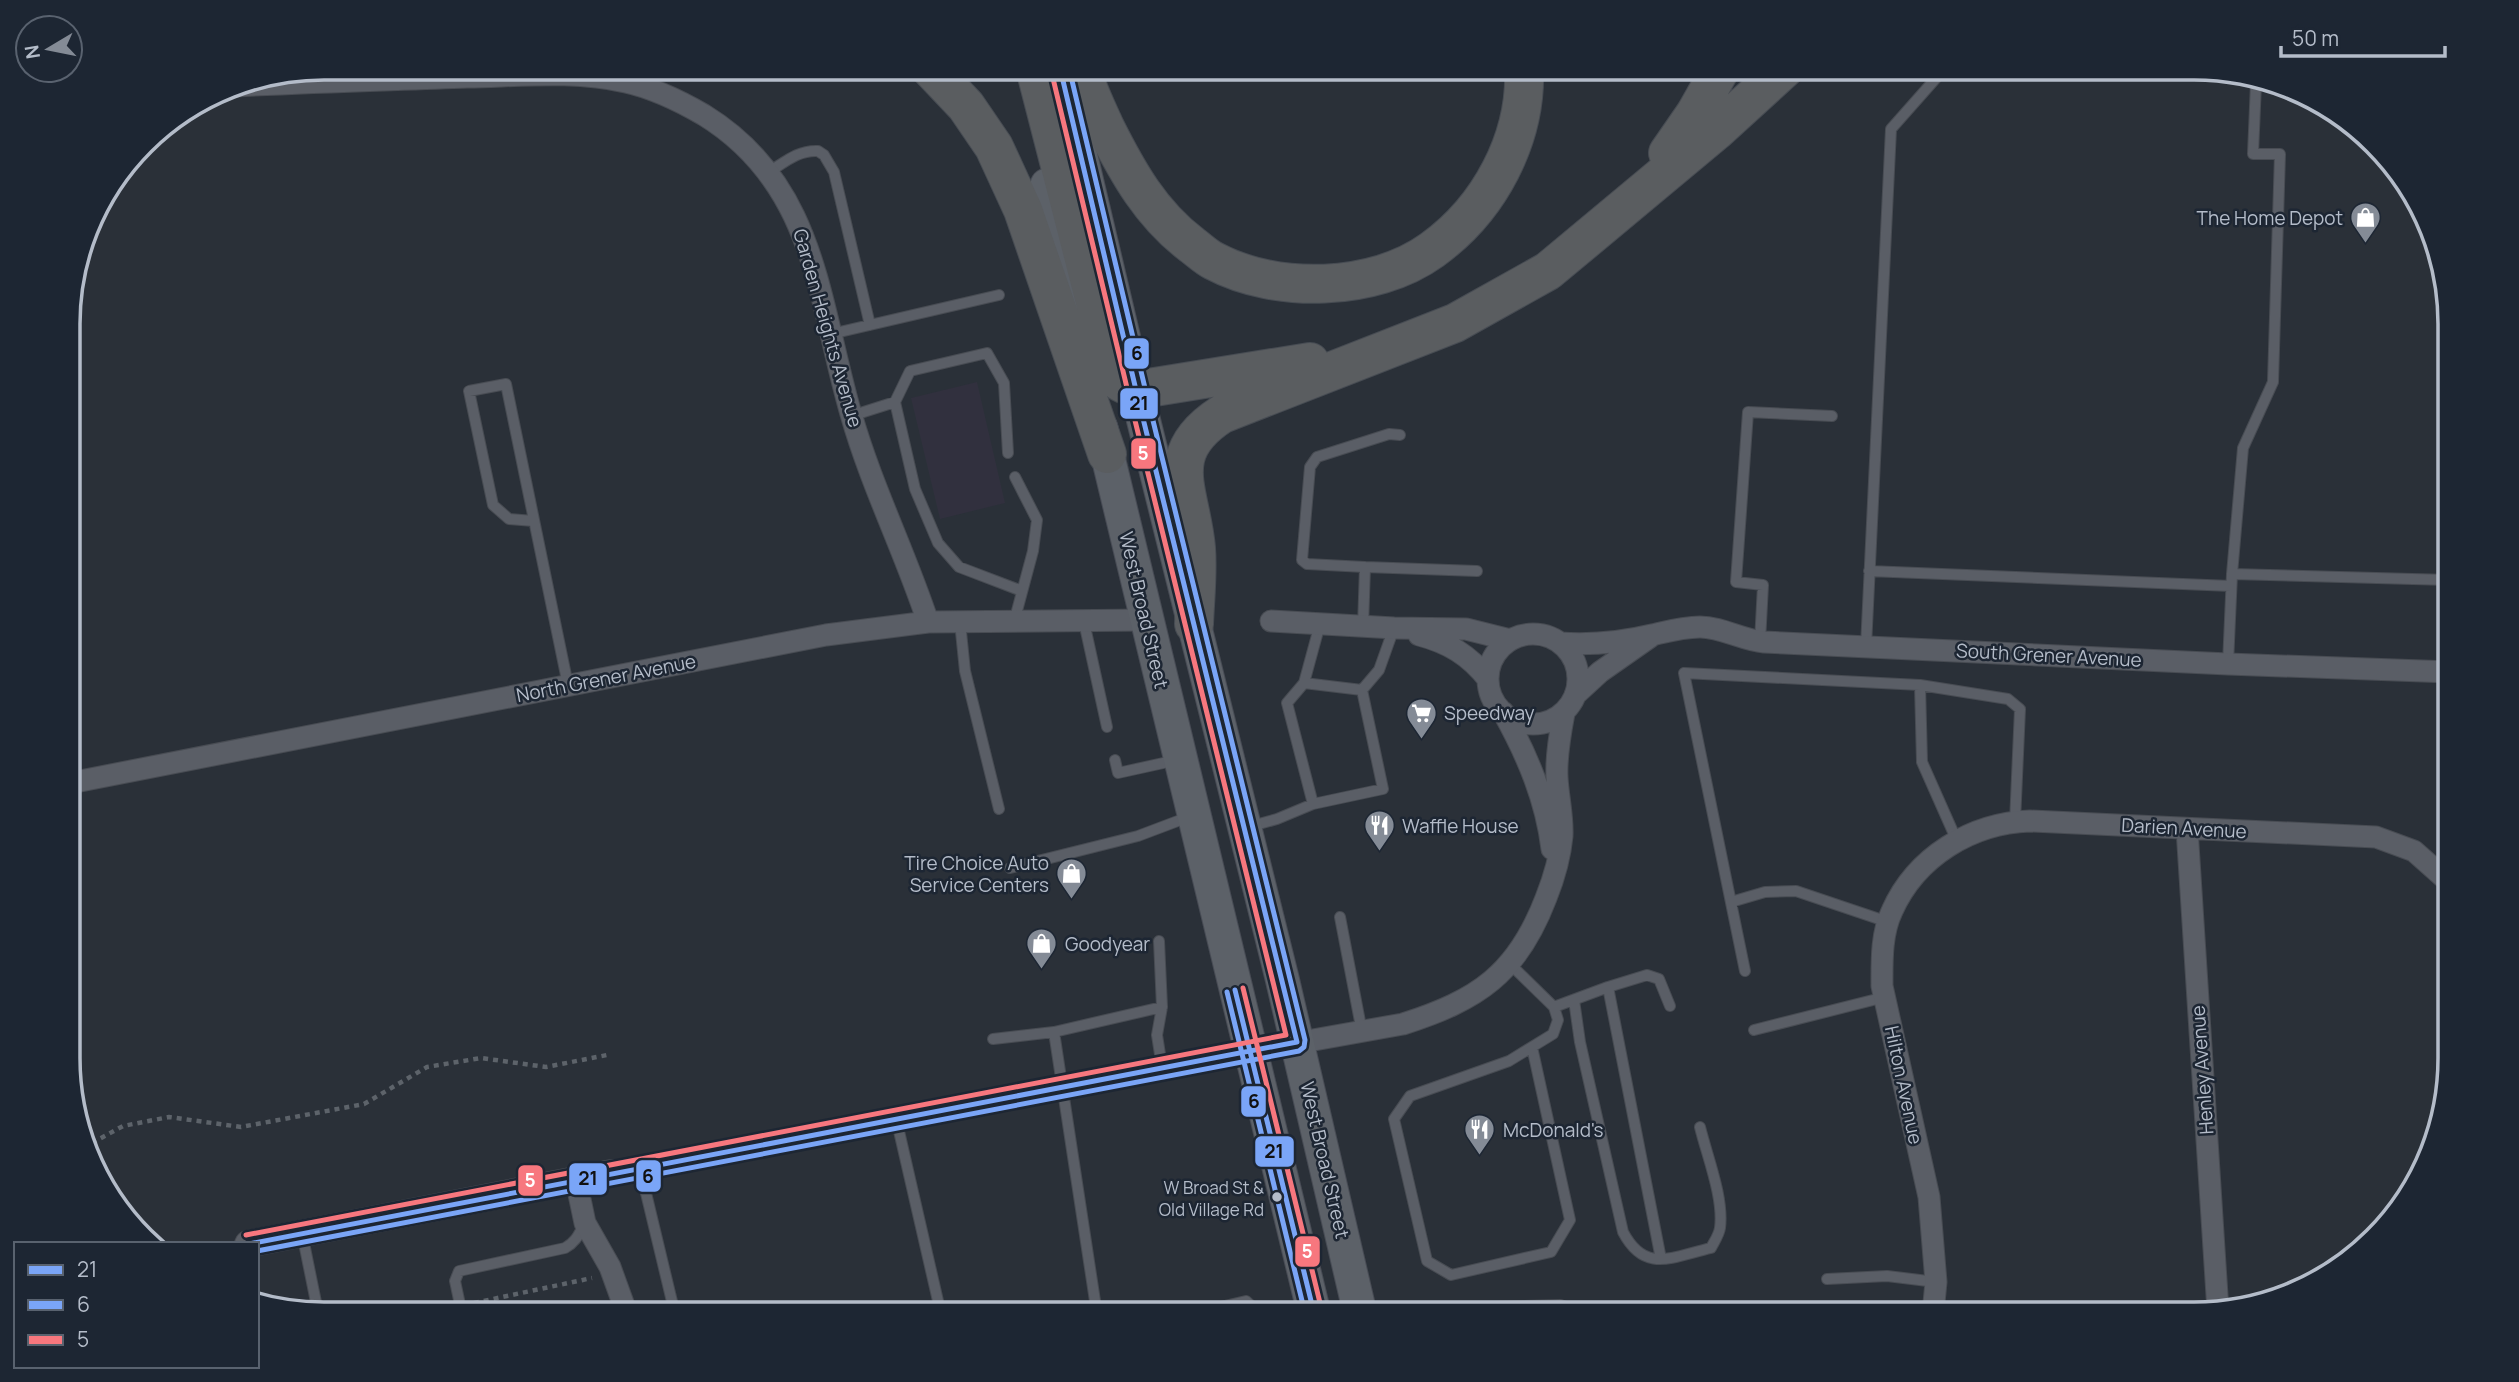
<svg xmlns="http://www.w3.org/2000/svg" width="2519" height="1382" font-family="Manrope,sans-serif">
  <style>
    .medical { fill: #31303e }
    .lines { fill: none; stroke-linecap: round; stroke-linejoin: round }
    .service-casing { stroke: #484c53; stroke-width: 12 }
    .minor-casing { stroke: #484c53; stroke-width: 23 }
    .tertiary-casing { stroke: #484c53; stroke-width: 28 }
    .primary-casing { stroke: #484c55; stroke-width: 35 }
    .motorway-casing { stroke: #474c53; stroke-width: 40 }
    .path { stroke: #5d636a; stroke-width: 4.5; stroke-dasharray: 5 5; stroke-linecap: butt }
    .service { stroke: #5a5e66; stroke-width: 10 }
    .minor { stroke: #5a5e66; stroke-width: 21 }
    .tertiary { stroke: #5a5e66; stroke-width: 26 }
    .primary { stroke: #5c6168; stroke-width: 33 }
    .motorway { stroke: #5a5d60; stroke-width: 38 }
    .bus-1-casing { stroke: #1d2633; stroke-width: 10 }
    .bus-2-casing { stroke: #1d2633; stroke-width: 10 }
    .bus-3-casing { stroke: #1d2633; stroke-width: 10 }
    .bus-1 { stroke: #7aa5f7; stroke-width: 5 }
    .bus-2 { stroke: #7aa5f7; stroke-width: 5 }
    .bus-3 { stroke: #f7777e; stroke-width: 5 }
    .bus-dot { fill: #b4bcc9; stroke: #1d2633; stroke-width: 2.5 }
    .labels { text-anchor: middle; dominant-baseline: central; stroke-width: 5; stroke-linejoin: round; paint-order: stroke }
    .bus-label { font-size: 17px; fill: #b4bcc9; stroke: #1d2633; text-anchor: end }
    .poi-label { font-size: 19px; fill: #b4bcc9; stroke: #1d2633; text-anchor: start }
    .street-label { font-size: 19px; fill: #b4bcc9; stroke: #1d2633 }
    .rim { fill: none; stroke: #b4bcc9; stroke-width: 3.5 }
    .line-badge { stroke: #1d2633; stroke-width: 2.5 }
    .badge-label { font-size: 19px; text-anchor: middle; font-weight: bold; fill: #fff }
    .pale-badge-label { font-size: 19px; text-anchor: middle; font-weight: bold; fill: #111 }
  </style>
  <rect width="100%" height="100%" fill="#2a3038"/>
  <path class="medical" d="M977,382L1005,503L940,519L911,398Z"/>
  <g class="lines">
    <defs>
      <path id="service" d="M769,172C785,162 798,150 818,151L824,155L834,172L870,325
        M831,334L999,295
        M851,416L895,402
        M1008,453L1004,383L987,353L910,371L895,402L915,489L938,543L959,567L1022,591
        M534,521L509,519L493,505L469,391L506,384L568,685
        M1365,567L1477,571
        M1869,571L2231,586
        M2232,574L2243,448L2273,382L2280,154H2253L2256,83
        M960,622L965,671L999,809
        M1014,622L1033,551L1037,520L1015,477
        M1084,622L1107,727
        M1363,627L1365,567L1307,564L1302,560L1310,467L1317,457L1389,434L1400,435
        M1760,642L1763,585L1736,582L1748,412L1832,416
        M1866,647L1891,129L1945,68
        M2228,664L2232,574L2449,580
        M1304,683L1320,624
        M1920,685L1922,762L1957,841
        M1115,760L1118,773L1177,760
        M1313,804L1287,703L1304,683L1362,690
        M1248,827L1277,819L1313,804L1383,789L1362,690L1379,670L1394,628
        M1010,868L1138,836L1191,816
        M1731,902L1765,892L1796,891L1888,922
        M1340,917L1362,1032
        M1510,964L1554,1007L1558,1020L1553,1034L1509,1061L1410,1096L1394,1119L1427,1261L1451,1275L1551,1252L1570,1220L1532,1047
        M1745,971L1684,673L1920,685L2008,699L2020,709L2015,822
        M1608,987L1647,975L1659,979L1670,1006
        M1574,1000L1580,1042L1623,1232C1645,1274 1672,1257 1711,1248C1714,1242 1719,1235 1720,1228C1724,1198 1707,1156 1700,1127
        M1554,1007L1608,987L1661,1259
        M1754,1030L1885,997
        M993,1039L1054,1032
        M1162,1067L1157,1035L1162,1007
        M896,1118L941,1314
        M640,1168L675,1314
        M302,1233L318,1312
        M1827,1279L1887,1276L1936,1282
        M1212,1309L1246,1301L1259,1313
        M1364,1311L1560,1305L1584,1313
        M462,1314L455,1281L459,1271L565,1248C576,1242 579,1234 585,1223
        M1097,1314L1054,1032L1162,1007L1159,941"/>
      <path id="minor" d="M235,86C313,82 390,80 468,77C520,76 574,70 626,82C653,88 680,101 704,115C816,184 818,300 851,414C871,485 905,552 928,622
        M1271,621L1394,628L1466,629L1510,640
        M1488 679a45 45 0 1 1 90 0a45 45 0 1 1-90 0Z
        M1419,635C1449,643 1469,655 1488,679
        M1560,643C1590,645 1623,642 1652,635C1669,631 1683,627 1700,627C1722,627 1742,640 1764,642L2228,664L2450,672
        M1575,695L1600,672L1650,637
        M1503,712C1527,755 1546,799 1552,849
        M70,783L826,635L928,622L1147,620
        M2187,829L2218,1311
        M612,1173L1162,1067L1403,1024C1478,1000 1517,974 1546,898C1554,878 1560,858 1562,836C1563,816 1558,797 1557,777C1556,756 1560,734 1564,713
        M576,1180L585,1223L610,1267L627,1314
        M1933,1313L1936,1282L1929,1197L1882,986C1882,962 1881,934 1892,911C1916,857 1971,823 2030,821L2376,837L2414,851L2450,883"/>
      <path id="tertiary" d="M248,1244L612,1173"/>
      <path id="primary" d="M1060,68L1136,390L1282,978L1360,1313
        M1047,185L1079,327
        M1101,428L1314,1313"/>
      <path id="motorway" d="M930,68L966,106L994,147L1023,210L1107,454
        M1035,68L1101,325L1120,382L1136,390L1310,362
        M1081,68C1087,89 1096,107 1105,127C1128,173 1151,214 1192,245C1199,250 1206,257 1214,261C1276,294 1374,292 1432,250C1489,209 1527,139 1524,68
        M1668,153L1695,114L1721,68
        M1194,624C1195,599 1198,573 1196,548C1191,490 1160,454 1222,414L1455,323L1548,271L1716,131L1785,68"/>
    </defs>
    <use href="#service" class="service-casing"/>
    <use href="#minor" class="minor-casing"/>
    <use href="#tertiary" class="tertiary-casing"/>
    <use href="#primary" class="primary-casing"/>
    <use href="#motorway" class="motorway-casing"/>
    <path class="path" d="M92,1143L123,1126L169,1117L241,1127L364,1104L427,1067L481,1058L546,1067L607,1055
      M474,1303L592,1278"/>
    <use href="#service" class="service"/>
    <use href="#minor" class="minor"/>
    <use href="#tertiary" class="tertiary"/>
    <use href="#primary" class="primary"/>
    <use href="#motorway" class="motorway"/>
    <defs>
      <path id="bus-1" d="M1235,990L1314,1313
        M249,1244L1297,1042L1136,390L1060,68"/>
      <path id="bus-2" d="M1227,992L1305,1313
        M257,1251L1299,1051L1304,1047L1305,1040L1145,388L1069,68"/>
      <path id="bus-3" d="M1243,988L1322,1311
        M246,1235L1286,1035L1128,392L1051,70"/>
    </defs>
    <use href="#bus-1" class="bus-1-casing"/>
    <use href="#bus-2" class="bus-2-casing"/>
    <use href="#bus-3" class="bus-3-casing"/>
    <use href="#bus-1" class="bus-1"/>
    <use href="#bus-2" class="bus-2"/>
    <use href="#bus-3" class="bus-3"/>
  </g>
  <defs>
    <symbol id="shop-pin" viewBox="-11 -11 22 30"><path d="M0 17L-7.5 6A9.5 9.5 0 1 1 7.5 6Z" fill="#848b96" stroke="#1d2633"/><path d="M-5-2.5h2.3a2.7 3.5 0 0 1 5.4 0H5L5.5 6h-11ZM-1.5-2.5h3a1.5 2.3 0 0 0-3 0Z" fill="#fff"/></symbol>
    <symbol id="supermarket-pin" viewBox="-11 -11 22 30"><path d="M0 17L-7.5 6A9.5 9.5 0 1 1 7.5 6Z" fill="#848b96" stroke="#1d2633"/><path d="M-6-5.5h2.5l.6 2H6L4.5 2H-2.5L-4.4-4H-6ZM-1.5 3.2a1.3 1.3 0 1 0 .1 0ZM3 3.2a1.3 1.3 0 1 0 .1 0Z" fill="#fff"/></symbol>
    <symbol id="restaurant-pin" viewBox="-11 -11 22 30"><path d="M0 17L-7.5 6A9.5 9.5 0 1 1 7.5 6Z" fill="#848b96" stroke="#1d2633"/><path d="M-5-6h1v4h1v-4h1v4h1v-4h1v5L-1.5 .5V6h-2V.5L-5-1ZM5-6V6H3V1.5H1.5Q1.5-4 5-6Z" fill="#fff"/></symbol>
  </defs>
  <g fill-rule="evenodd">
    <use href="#shop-pin" x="2348" y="200" width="35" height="47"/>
    <use href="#supermarket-pin" x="1404" y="696" width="35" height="47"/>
    <use href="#restaurant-pin" x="1362" y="808" width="35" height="47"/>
    <use href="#shop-pin" x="1054" y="856" width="35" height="47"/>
    <use href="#shop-pin" x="1024" y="926" width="35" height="47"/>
    <use href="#restaurant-pin" x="1462" y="1112" width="35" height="47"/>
  </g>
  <circle class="bus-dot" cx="1277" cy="1197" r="6"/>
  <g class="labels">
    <g class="bus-label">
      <text x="1264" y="1187">W Broad St &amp;<tspan x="1264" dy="22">Old Village Rd</tspan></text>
    </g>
    <g class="poi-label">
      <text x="2343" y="218" text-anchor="end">The Home Depot</text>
      <text x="1444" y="713">Speedway</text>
      <text x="1402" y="826">Waffle House</text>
      <text x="1049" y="863" text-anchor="end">Tire Choice Auto<tspan x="1049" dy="22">Service Centers</tspan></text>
      <text x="1065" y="944">Goodyear</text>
      <text x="1503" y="1130">McDonald's</text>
    </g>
    <g class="street-label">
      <text transform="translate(828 328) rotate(74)">Garden Heights Avenue</text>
      <text transform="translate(1144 610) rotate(77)">West Broad Street</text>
      <text transform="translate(2049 655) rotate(3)">South Grener Avenue</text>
      <text transform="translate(606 678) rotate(-11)">North Grener Avenue</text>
      <text transform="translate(2184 828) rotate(3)">Darien Avenue</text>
      <text transform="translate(2202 1070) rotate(-94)">Henley Avenue</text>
      <text transform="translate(1904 1085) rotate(78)">Hilton Avenue</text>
      <text transform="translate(1325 1160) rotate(77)">West Broad Street</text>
    </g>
  </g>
  <path d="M0 0H2519V1382H0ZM324 80H2194A244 244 0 0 1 2438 324V1058A244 244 0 0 1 2194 1302H324A244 244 0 0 1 80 1058V324A244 244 0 0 1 324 80Z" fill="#1d2633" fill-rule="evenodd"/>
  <path class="rim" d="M324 80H2194A244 244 0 0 1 2438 324V1058A244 244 0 0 1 2194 1302H324A244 244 0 0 1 80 1058V324A244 244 0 0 1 324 80Z"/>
  <g class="line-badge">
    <rect x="1123" y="337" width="27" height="33" rx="7" fill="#7aa5f7"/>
    <rect x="1119" y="387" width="40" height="33" rx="7" fill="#7aa5f7"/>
    <rect x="1130" y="437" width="27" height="33" rx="7" fill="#f7777e"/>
    <rect x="1240" y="1085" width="27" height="33" rx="7" fill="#7aa5f7"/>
    <rect x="1254" y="1135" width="41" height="33" rx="7" fill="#7aa5f7"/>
    <rect x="635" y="1159" width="27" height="34" rx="7" fill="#7aa5f7"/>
    <rect x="568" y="1162" width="40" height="34" rx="7" fill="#7aa5f7"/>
    <rect x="517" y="1164" width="27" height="33" rx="7" fill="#f7777e"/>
    <rect x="1294" y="1235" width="27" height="33" rx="7" fill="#f7777e"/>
  </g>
  <g class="badge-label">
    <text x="1143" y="460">5</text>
    <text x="530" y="1187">5</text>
    <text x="1307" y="1258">5</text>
  </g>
  <g class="pale-badge-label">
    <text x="1137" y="360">6</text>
    <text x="1139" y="410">21</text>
    <text x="1254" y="1108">6</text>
    <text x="1274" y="1158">21</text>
    <text x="648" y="1183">6</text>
    <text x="588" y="1185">21</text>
  </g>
  <rect x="14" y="1242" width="245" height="126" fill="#1d2633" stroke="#59626f" stroke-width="2"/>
  <rect x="28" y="1265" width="35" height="10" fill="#7aa5f7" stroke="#59626f" stroke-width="2"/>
  <text x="77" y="1277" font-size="21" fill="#b4bcc9">21</text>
  <rect x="28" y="1300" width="35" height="10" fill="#7aa5f7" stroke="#59626f" stroke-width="2"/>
  <text x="77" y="1312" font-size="21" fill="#b4bcc9">6</text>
  <rect x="28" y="1335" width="35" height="10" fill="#f7777e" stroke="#59626f" stroke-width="2"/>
  <text x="77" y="1347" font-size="21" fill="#b4bcc9">5</text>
  <g transform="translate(49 49) rotate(260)"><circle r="33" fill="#1d2633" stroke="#59626f" stroke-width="2"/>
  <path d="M0-5L12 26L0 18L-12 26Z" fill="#848b96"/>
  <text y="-10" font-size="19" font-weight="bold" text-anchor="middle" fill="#b4bcc9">N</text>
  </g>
  <path d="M2281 46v10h164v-10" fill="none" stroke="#b4bcc9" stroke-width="3.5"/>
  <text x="2292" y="46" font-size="21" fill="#b4bcc9" stroke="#1d2633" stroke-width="5" paint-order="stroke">50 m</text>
</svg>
